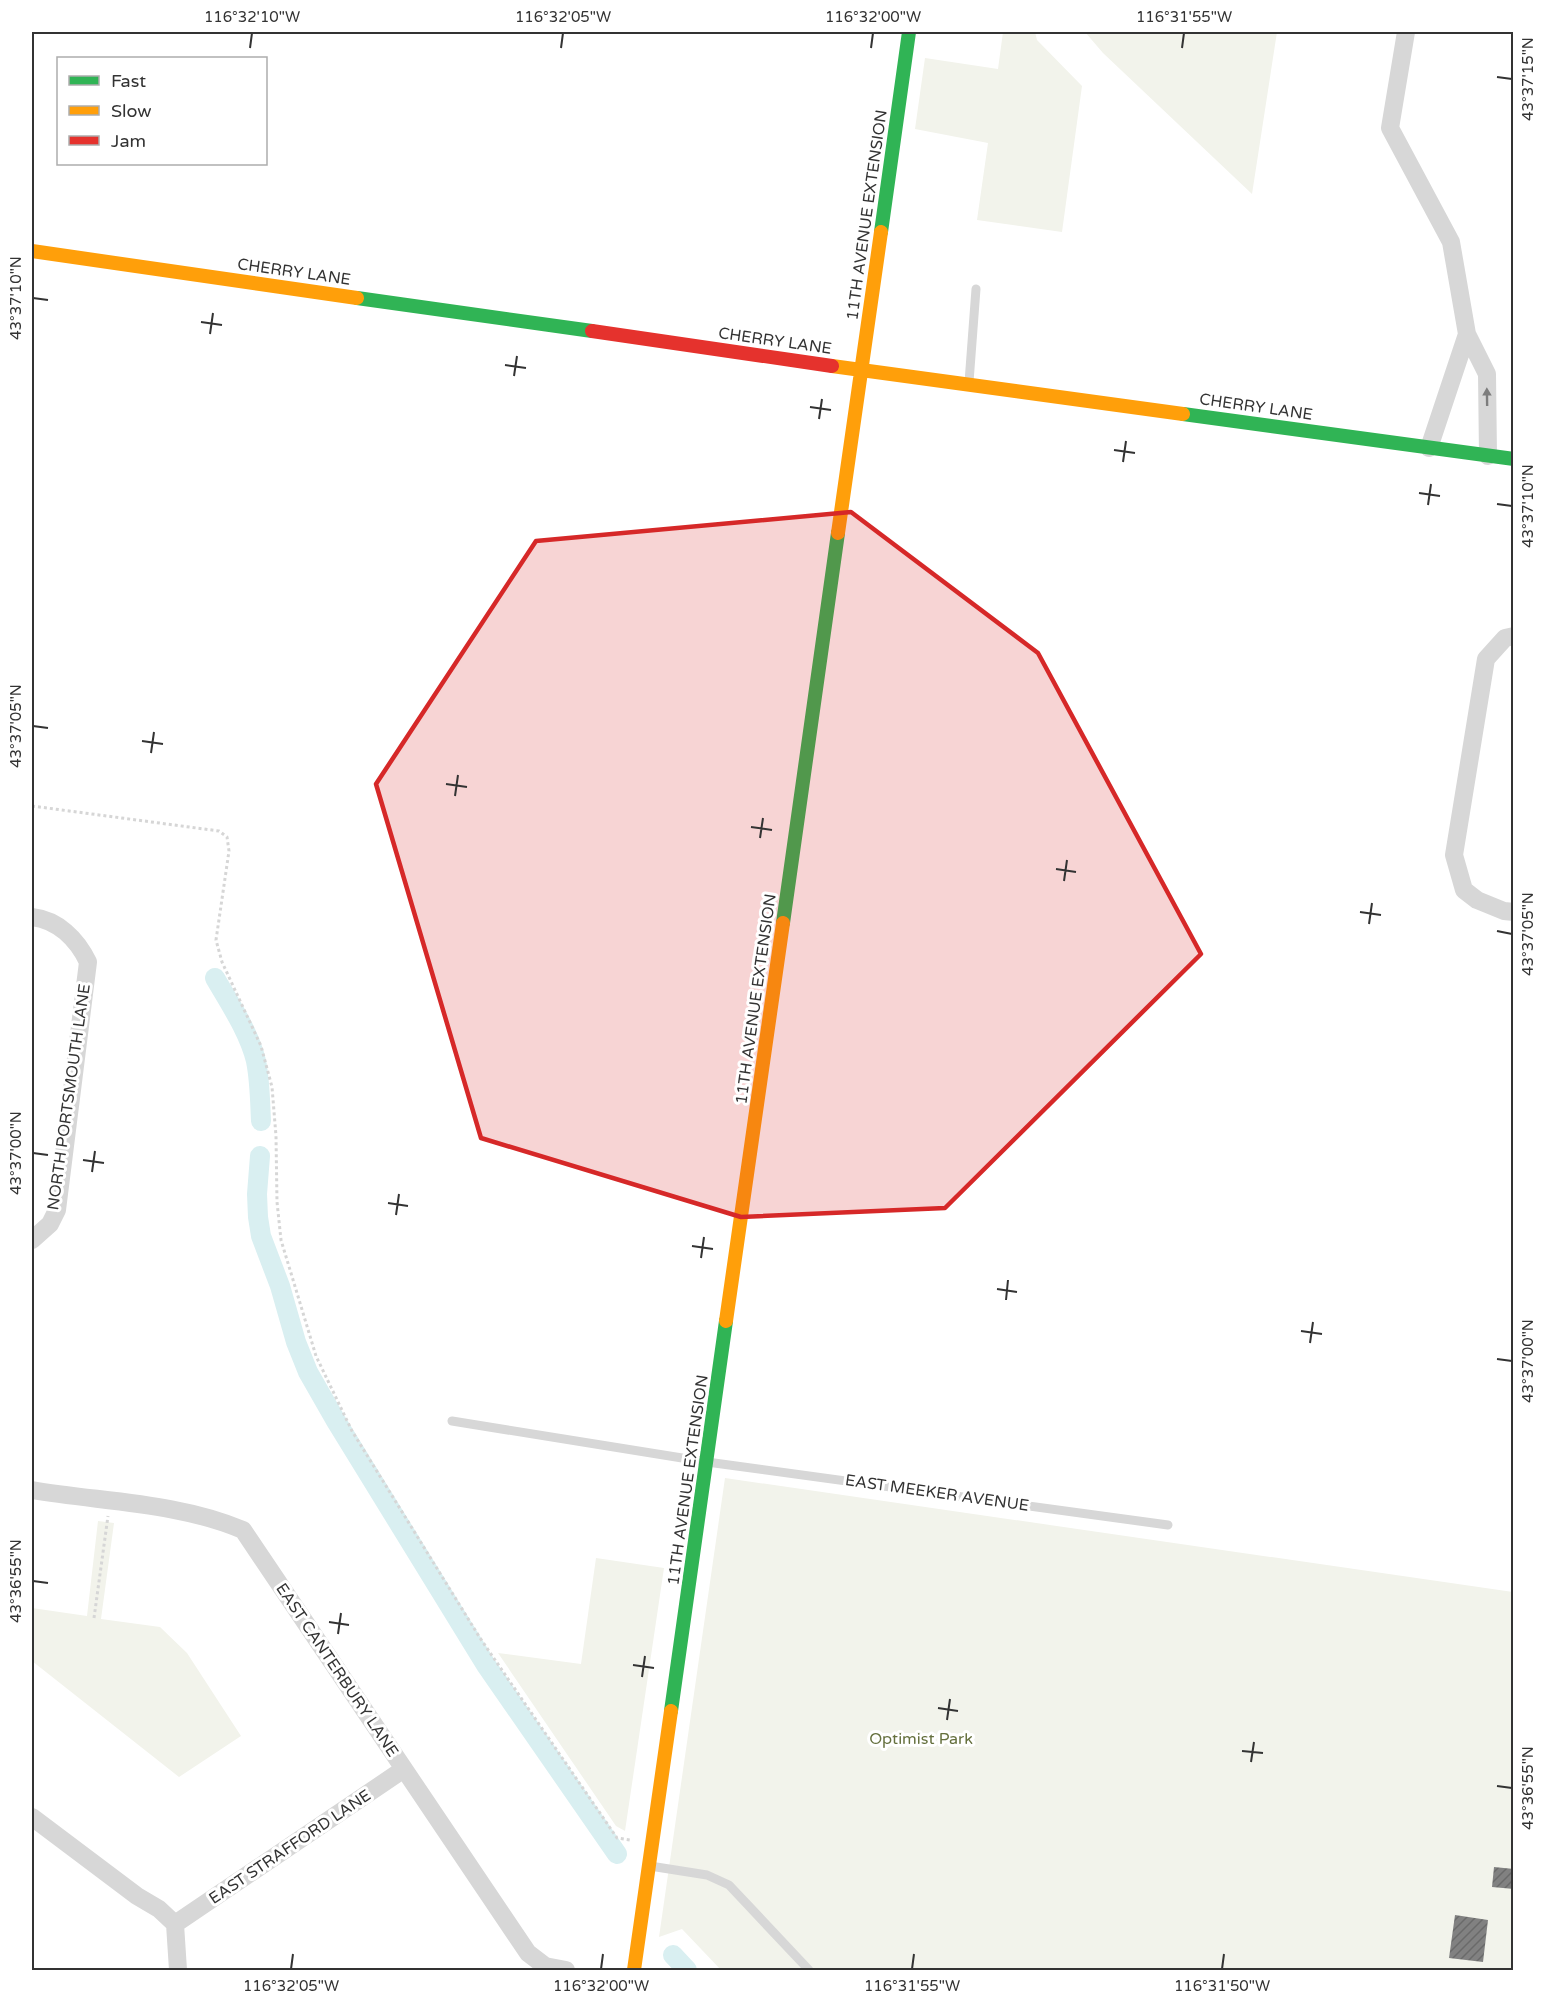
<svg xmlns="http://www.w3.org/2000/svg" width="1545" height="2002" font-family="'Varela Round',sans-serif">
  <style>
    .green { fill: #f2f3eb }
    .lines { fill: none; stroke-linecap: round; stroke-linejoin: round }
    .canal { stroke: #d9eff1; stroke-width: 20 }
    .building { fill: url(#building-hatch) }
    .path { stroke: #d6d6d6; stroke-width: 3; stroke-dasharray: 3 3; stroke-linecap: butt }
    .lane { stroke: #d7d7d7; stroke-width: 9 }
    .street { stroke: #d7d7d7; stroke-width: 18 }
    .fast { stroke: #30b455; stroke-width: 14 }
    .slow { stroke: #ff9f0a; stroke-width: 14 }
    .jam { stroke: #e5322d; stroke-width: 14 }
    .oneway { fill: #7d7d7d }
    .marked { fill: #d62828; fill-opacity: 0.2; stroke: #d62828; stroke-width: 4.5; stroke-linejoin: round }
    .ticks { fill: none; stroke: #333; stroke-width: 2 }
    .labels { text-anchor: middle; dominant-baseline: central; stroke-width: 6; stroke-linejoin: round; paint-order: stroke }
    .street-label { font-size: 16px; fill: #333; stroke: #fff }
    .park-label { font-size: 16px; fill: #65703e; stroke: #fff }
    .neatline { fill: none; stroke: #333; stroke-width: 2 }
    .ticks-label { font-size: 15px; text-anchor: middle; fill: #333 }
  </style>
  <defs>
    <pattern id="building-hatch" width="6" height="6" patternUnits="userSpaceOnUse" patternTransform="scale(1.5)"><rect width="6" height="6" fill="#818181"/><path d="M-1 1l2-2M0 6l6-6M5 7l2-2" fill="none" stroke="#6a6a6a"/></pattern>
  </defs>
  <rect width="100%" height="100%" fill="#fff"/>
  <path class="green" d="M1003,32H1035L1037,40L1082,86L1062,232L977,220L988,143L915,129L925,58L998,69Z
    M1085,32H1277L1252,194L1103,53Z
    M725,1478L1513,1592V1970H721L682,1929L659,1937Z
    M98,1521L114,1523L101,1619L160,1627L187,1653L241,1736L179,1777L32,1661V1608L87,1616Z
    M596,1558L664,1568L625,1831L616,1826L498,1653L581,1664Z"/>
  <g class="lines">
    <path class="canal" d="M215,978C230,1004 249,1032 256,1061C260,1081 260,1101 261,1121
      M260,1156L257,1194L258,1217L261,1236L280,1286L296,1342L308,1372L336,1421L486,1665L617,1854
      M673,1955L687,1970"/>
  </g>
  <path class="building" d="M1494,1867L1514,1869V1889L1492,1887Z
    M1455,1915L1488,1920L1483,1962L1449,1958Z"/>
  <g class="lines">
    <path class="path" d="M32,806L219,831L227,837L229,851L216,940L222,962L261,1046L272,1087L276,1136L277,1202L281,1240L316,1356L352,1431L480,1638L617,1838L630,1840
      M94,1618L108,1516"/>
    <path class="lane" d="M969,382L976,289
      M452,1421L707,1462L1168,1525
      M650,1866L707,1875L729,1885L809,1970"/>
    <path class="street" d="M1406,32L1390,128L1451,242L1467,334
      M1429,448L1467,334L1487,374L1488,456
      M1514,636L1505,638L1486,659L1454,855L1464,890L1477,900L1504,911L1514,912
      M32,917C58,920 77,939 88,962L57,1210L50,1224L32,1240
      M32,1490C101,1502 177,1502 243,1530L528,1953L545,1966L566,1970
      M32,1817L137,1896L159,1909L175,1924L178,1970
      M175,1924L404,1769"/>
    <path class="fast" d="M881,232L909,32
      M357,298L592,331
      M1183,414L1514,459
      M783,923L838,533
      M671,1711L726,1321"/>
    <path class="slow" d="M32,251L357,298
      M832,366L1183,414
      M838,533L881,232
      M726,1321L783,923
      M634,1970L671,1711"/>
    <path class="jam" d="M592,331L832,366"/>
  </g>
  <defs><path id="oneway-solid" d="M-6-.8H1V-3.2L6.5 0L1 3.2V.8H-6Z" transform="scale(1.5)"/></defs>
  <use class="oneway" href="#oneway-solid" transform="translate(1487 397) rotate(-91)"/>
  <path class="marked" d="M851,512L1038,653L1201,954L945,1208L741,1217L481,1138L376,784L536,541Z"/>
  <path class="ticks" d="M250,48L252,33M561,48L563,33M871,48L873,33M1182,48L1184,33M1497,77L1512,79M33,298L48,300M201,322L222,325M210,334L213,313M505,365L526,368M514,376L517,356M810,407L831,410M819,419L822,399M1114,450L1135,453M1123,462L1126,441M1419,493L1440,496M1497,504L1512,506M1428,505L1431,484M33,726L48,728M142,741L163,744M151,753L154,732M446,784L467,787M455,796L458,775M751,827L772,830M760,838L763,818M1056,869L1076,872M1064,881L1067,860M1360,912L1381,915M1369,924L1372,903M1497,931L1512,934M33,1153L48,1155M83,1160L104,1163M92,1172L95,1151M388,1203L408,1206M396,1215L399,1194M692,1246L713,1249M701,1258L704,1237M997,1289L1017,1292M1006,1300L1008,1280M1301,1331L1322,1334M1310,1343L1313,1322M1497,1359L1512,1361M33,1581L48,1583M329,1622L349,1625M338,1634L341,1613M633,1665L654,1668M642,1677L645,1656M938,1708L958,1711M947,1720L950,1699M1242,1751L1263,1753M1251,1762L1254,1742M1497,1786L1512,1788M291,1969L293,1954M601,1969L603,1954M912,1969L914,1954M1222,1969L1224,1954"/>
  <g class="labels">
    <g class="street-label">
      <text transform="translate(867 215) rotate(-82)">11TH AVENUE EXTENSION</text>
      <text transform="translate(294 272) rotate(8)">CHERRY LANE</text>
      <text transform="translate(775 341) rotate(8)">CHERRY LANE</text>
      <text transform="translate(1256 407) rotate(8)">CHERRY LANE</text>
      <text transform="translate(756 999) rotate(-82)">11TH AVENUE EXTENSION</text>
      <text transform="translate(69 1097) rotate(-82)">NORTH PORTSMOUTH LANE</text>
      <text transform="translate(688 1480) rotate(-82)">11TH AVENUE EXTENSION</text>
      <text transform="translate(937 1493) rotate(8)">EAST MEEKER AVENUE</text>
      <text transform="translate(337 1670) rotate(56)">EAST CANTERBURY LANE</text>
      <text transform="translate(290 1847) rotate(-34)">EAST STRAFFORD LANE</text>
    </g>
    <g class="park-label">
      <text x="921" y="1739">Optimist Park</text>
    </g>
  </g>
  <rect width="1545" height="2002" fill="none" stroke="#ffffff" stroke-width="66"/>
  <rect x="57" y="57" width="210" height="108" fill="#ffffff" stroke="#adadad" stroke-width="1.5"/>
  <rect x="69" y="76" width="30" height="9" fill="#30b455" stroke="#adadad" stroke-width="1.5"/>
  <text x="111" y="87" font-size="18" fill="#333333">Fast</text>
  <rect x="69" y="106" width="30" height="9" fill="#ff9f0a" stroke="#adadad" stroke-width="1.5"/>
  <text x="111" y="117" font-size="18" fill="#333333">Slow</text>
  <rect x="69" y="136" width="30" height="9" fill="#e5322d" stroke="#adadad" stroke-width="1.5"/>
  <text x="111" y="147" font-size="18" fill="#333333">Jam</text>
  <rect x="33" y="33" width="1479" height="1936" class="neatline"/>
  <g class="ticks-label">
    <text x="252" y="22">116°32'10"W</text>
    <text x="563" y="22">116°32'05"W</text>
    <text x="873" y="22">116°32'00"W</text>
    <text x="1184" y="22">116°31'55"W</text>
    <text transform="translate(1528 79) rotate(-90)" y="5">43°37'15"N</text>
    <text transform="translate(16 298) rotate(-90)" y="5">43°37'10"N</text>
    <text transform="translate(1528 506) rotate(-90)" y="5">43°37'10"N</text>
    <text transform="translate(16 726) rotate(-90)" y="5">43°37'05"N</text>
    <text transform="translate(1528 934) rotate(-90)" y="5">43°37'05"N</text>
    <text transform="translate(16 1153) rotate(-90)" y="5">43°37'00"N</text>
    <text transform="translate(1528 1361) rotate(-90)" y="5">43°37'00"N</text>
    <text transform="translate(16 1581) rotate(-90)" y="5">43°36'55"N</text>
    <text transform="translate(1528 1788) rotate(-90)" y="5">43°36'55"N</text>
    <text x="291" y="1991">116°32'05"W</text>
    <text x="601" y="1991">116°32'00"W</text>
    <text x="912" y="1991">116°31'55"W</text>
    <text x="1222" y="1991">116°31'50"W</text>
  </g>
</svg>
